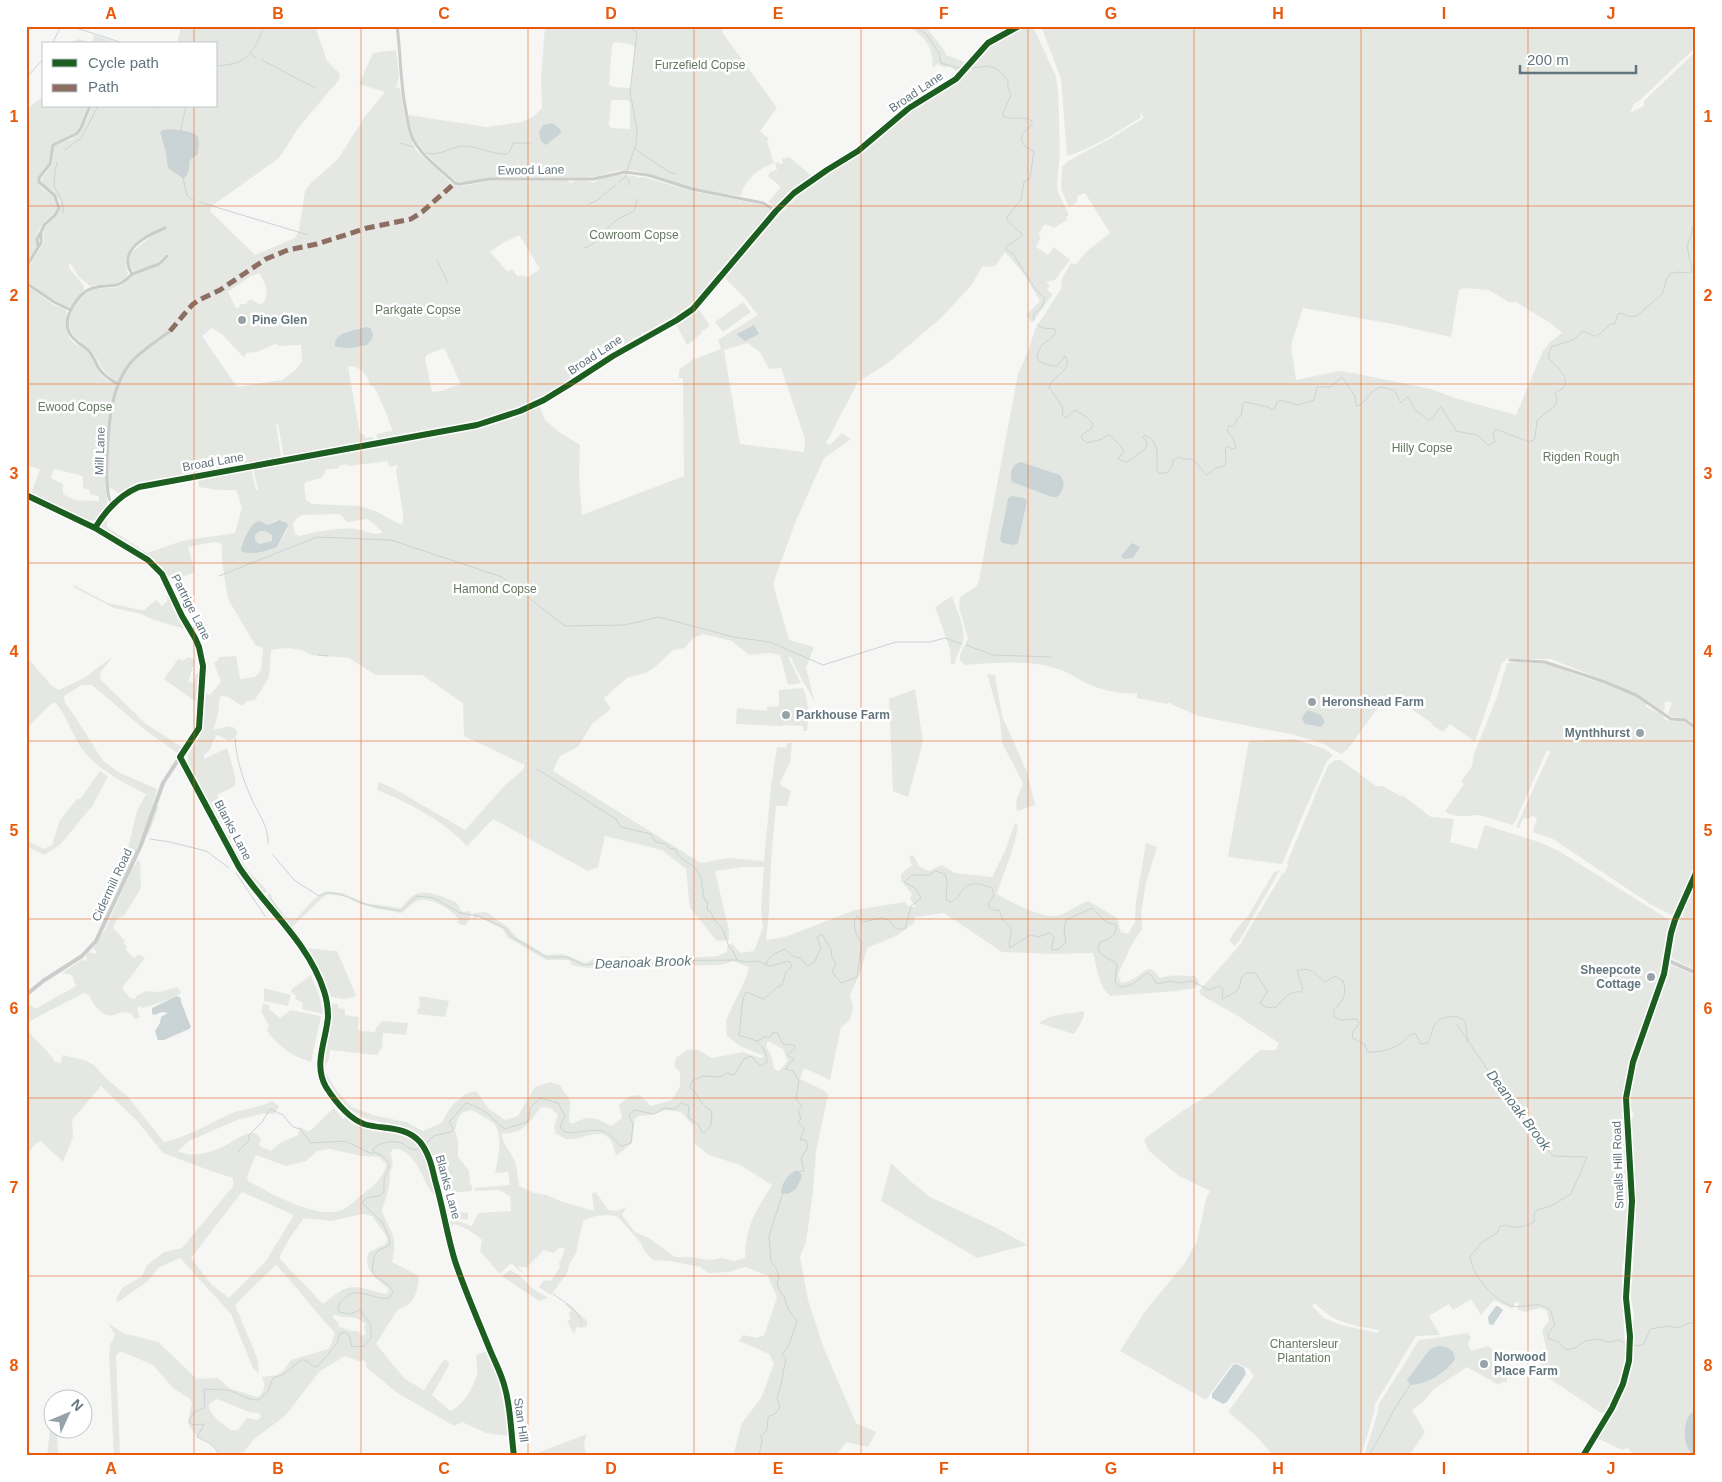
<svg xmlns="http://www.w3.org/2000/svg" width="1722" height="1482" font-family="Helvetica,sans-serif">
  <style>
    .green { fill: #e5e8e2; fill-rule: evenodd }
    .water { fill: #cad4d6; fill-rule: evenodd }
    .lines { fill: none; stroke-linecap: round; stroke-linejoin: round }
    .stream { stroke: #cad4d6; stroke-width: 1 }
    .minor { stroke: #cbcccc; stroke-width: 3 }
    .tertiary { stroke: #cbcccc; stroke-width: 4 }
    .quiet { stroke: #8d6e63; stroke-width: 5; stroke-dasharray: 10 5; stroke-linecap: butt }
    .cycleway-casing { stroke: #fff; stroke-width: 9 }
    .cycleway { stroke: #1b5e20; stroke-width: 6 }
    .grid { fill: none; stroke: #e8590c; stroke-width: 1; stroke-opacity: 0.55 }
    .poi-dot { fill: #96a2a8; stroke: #fff; stroke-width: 2 }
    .labels { text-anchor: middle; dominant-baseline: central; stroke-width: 5; stroke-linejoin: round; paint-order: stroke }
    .park-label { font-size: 12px; fill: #677761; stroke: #fff }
    .street-label { font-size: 12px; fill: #62757f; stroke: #fff }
    .poi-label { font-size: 12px; font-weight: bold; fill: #62757f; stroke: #fff; text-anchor: start }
    .water-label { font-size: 14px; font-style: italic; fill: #5e757a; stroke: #fff }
    .neatline { fill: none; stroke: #e8590c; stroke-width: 2 }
    .grid-label { font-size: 16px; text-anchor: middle; font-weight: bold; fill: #e8590c }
  </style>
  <rect width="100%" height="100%" fill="#f6f6f5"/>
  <path class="green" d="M181,26H315L327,61L340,74L338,81L299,127L279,158L213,205L210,211L255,255L295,238L299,230L305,191L311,183L338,159L366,115L385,92L359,84L373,53L396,50L399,77L396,87L400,88L408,133L416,150L451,183L463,186L491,181L568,180L570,183C577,179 587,180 593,183C603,174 622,174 635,176L636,178L644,177L692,191L763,205L772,208V212L691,308L679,317L676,314L673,316L674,320L663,326L660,324L658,325V329L646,335L644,332L642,333L643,337L637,340L634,337L632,339L633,342L625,347L623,344L620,345L621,349L614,353L611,350L609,351L610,356L590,368L587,364L585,365L586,372L571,381L568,379L566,380L567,384L521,408L519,406L516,408V410L473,424L377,441V434L390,431L393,433L387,415L376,390L373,386H370C368,374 360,366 348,366L360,434H363L366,438L373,437L374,441L323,451L322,449L318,452L284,457L278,424H276L281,457L151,482L122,492L118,493L113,489L107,488V507L97,520L88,521L31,493L40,470L28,465L26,470V285L54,305L65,309C70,316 64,331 71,340C75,345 85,348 90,354C99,366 96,375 111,382L113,379C100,369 101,363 92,352C86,344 75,341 71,331C64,316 80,293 95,289C102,287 110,289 118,287C124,285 128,279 133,275C147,266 155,273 169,256L166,254L156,264L134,271C127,267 129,258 132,252L163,227C152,231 129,244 126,258C125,263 127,269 128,274C119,288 104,283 90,286L78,276L72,265L69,264V268L84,286V290L70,307C59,304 33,288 26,279C26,265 37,255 43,244C45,238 42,233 44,228C50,215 64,218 59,199L43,184L41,180L52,165L54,146C59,143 64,142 69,140C83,134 87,119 92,106H216V44H177ZM169,129L191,133L198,137L190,160L189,171L184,179L166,153L160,135L162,130ZM519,235L540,269L528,277L520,275L518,277L512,269L508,272L490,252L501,244ZM259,273C266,284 271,295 261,305L250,299L246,304H240L239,308H236L228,292L251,276ZM365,327L364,346L340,348L345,332ZM212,328L222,334L244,358L246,353L257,352L275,344L280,346L301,345L302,362L293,372L282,380L237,387L202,336ZM444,348L461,384L441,391L432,392L425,358L428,354ZM54,469L83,476V488L90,490V494L99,496V501L75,500L63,494V484L51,478Z
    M545,26H724L722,32L777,108L760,131L769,139L767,141L774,163C759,168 744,180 741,196C719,193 698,190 677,184C658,177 647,171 626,170C613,170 601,177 589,177C557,178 525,176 494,178C483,178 470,183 460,182C449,180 416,144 412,134C410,128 409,121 408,115L487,127L522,122L534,116L542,108L541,80ZM615,42L630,44L634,46L635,52L631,86L629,88L612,87L609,84L612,45ZM611,100H627L630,103V129L612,128L609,126Z
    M906,26H925L944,50L946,55L967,63L959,73L951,67H944L937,64L933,68C933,47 925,35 906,26Z
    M1025,26H1031L1036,33L1056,76L1058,90L1060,154L1057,182L1058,192L1069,215L1066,217L1067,220L1054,228L1045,224L1038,234L1041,237L1036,247L1048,255L1054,247L1070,260L1055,280L1046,282L1050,286L1047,290L1053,294L1032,323L1026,315L1040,301L1024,274L1005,252L995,266L987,267L983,266L970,287L941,318L888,363L858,382L826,443L830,445L842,433L851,439L824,458L795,523L773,584L789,640L814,647L806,668L815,703C807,687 797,673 791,657H788L801,683L788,685L780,655L770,653L749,655L732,641L703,634L693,638L685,648L673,650L655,667L646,673L627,678L604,698L611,709L592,724L578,747L560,756L553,771L701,863L728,858L764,861L771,786L777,747L786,748L787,743H792L790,762L780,783L781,785L791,791L787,806H776L771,861L769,912L766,940L785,937L855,910L905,902L909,907H916L910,899L912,894L901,881V874L912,865L909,856L913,855L919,866L929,871L942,865L955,873L992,877L1005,851L1015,823L1018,825C1015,848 1004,871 997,894C1011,902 1043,920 1060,915C1070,912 1078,904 1088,901L1117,918L1121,932L1128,934L1135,922L1136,901L1146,843L1157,847L1146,883L1141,914L1142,929L1132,944L1118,974L1121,983C1125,982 1130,981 1133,979C1146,971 1149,962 1160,978C1172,974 1182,976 1195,976L1199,982L1196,988L1175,991L1111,996C1098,987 1097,967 1093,953L1054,954L1002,952L944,913L915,917L914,923L896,936L867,948L861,971L850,995L853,1007L850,1020L841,1027L830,1080L804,1068L800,1079L825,1091L828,1095L816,1151L813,1192L806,1242L800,1257L808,1300L823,1346L856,1423L876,1432L868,1447L846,1442L836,1456H737L734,1452L742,1423L761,1398L774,1364L769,1354L739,1341L743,1335L757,1338L764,1335L777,1298L768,1276L745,1267L729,1272L709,1273L700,1267L670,1261L653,1260L646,1253L640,1242L618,1217C609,1214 591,1215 583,1221L576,1253L570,1263L567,1273L551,1295L539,1287L544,1280L551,1281L560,1267L559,1263L564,1253V1248H558L554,1253L544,1250L526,1268L524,1266L522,1268L519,1266L518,1267L523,1272L522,1273L511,1263L500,1274L480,1251L482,1240C475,1233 464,1227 454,1224L451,1227L449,1221L455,1220L472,1226L477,1215L480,1213L511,1211L510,1196L499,1190L475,1191V1188L510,1185L508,1172L495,1173C498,1160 504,1133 493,1123C487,1118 479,1114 472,1110L463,1112L458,1118L455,1130L458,1141V1157L469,1171L470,1185H472V1191L443,1193L441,1192C436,1174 433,1148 418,1135C405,1123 388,1125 372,1120C351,1115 325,1093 322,1071C321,1060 325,1048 327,1037L330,1036V1034L328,1033C330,1023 329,1013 331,1004H338V1008L345,1009V1015L359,1017L358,1028L360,1031L375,1032L376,1028L382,1021L408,1023L406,1035L383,1033L382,1048L377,1055L330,1050L329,1059L326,1065L325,1072L337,1091L351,1107L376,1116L406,1122L423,1131L442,1123C448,1109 460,1093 476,1091L489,1109L505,1120L518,1116L535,1087L550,1082L560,1085L570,1101L569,1122L573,1124C589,1114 596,1118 611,1126L622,1118L619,1105L630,1096L640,1095L651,1106L672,1100L680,1086V1072L674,1066L676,1058L687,1050H698L712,1058L743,1052L760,1058L764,1056L740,1046L727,1036L726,1020L746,978L749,967L733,961L721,965L645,966L616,964L587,968L572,965L569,960H546L507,937L503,929L478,917L474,919L473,913L486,912L509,928L516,937L546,955L563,954L585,963L596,958L608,960L624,956L635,958H686L718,956L727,952V947L732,943L740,953L754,951L763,928L761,910L764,867H743L715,871L729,931V940L717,941L690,908L686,869L662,850L605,836L598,867L588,871L493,819L467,846C444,821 408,802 377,790L379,782L395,789L465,830L505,785L523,770L525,765L464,736L463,703L422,675H376L349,658L311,655L302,650L285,648L271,650L269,677L255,700L247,701L242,706L228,697L221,696C217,703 220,707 218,713C217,719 215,724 213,730L229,726L235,728L238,734L230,741L217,735L212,743L210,750L204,755V759L227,748C230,759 237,777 235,786L217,795L226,821L221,824H218L188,764V755L200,736L206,694L210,695L221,682L214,663L217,661L219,657L236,656L240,679L255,677L261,670L263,648L255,645L228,599L222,562V546L220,543L214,542L188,547L195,572L170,581C156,555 128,543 103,529L101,524L107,517V527L147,553L182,541L235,533L242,507L236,490H218L199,487L198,479L251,469L256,490H258L253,468L261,469L280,464H287L289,462L464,431L497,423L539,405L545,420L559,432L580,445L579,477L582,515L684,476L683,378H679V370L692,360L721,349L718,340L758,315L744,297L725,278L770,224L796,196L816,181L864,152L912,110L956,84L989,45L1000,38ZM747,343L760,352L769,369L781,368L805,439L804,452L740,444L724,350ZM388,461L389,467L398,465L396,470L403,513V523L400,524L375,511L359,506L312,504L306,500L304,484L306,482L321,478L325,473V470L339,468V466L347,464L348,466ZM338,514L342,516L347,522L368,519L383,532C375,537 365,530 356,529C337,527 317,532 299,536L295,534L293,523L297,518L302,515ZM277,520L288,529L277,547L250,553L241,545C244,539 252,521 260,521C263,522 265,524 268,525ZM768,1041L783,1049L788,1061L779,1071L774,1069L772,1057L766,1046ZM541,1107L551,1108L558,1115L554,1127L556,1134C559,1135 563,1138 566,1139C580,1142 601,1125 611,1141C613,1145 615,1151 616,1156L632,1143L635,1119L638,1116L652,1115L666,1110L681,1112L694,1126V1143L709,1155L740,1165L772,1185C755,1213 746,1224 745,1258L734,1261L722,1258L710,1260L689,1257H675L649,1238L635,1232L622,1215L626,1207L617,1211L608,1210L596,1192L592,1193L594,1211L560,1201L547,1195L534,1193L519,1186C518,1179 517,1171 516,1164C512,1153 502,1144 502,1133C521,1136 531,1121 541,1107ZM792,1172L802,1175L799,1183L791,1194L784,1181Z
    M1041,26H1696V47L1640,100L1634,104L1630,113L1644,106V101L1696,51V725L1687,719L1670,716L1668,713L1672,703L1667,701L1664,703L1665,708L1663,712L1637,694L1551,659H1517L1508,658L1502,663L1475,742L1450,724L1443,732L1432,725V723L1399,701L1381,695L1378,701L1379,706L1348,749L1341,754L1324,744L1309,739L1295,735L1198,716L1173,705L1169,702L1167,704L1137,698V693C1125,695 1100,690 1088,684C1079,680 1070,673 1061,670C1031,659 996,663 965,665L960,660V655L968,638L959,607L960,597L977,586L979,580L1018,374L1029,349L1035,329L1061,289L1062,278L1071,263L1075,265L1087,251L1110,233L1085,193L1077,196V202L1073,205H1068L1061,189L1062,167L1068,161L1113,137L1144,118L1141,112L1140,118C1117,132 1092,149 1067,156L1061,79ZM1465,288L1489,290L1509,302H1516L1552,324L1562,333L1550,342L1543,351L1516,415L1455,398L1431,389L1353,373L1339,371L1296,380L1291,345L1303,308L1393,324L1451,337L1459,290Z
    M94,35L121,44H66L79,39L92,43Z
    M44,97V106H89C85,117 79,132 68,137C62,140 57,141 52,144L48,164L37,179C38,190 49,191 55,199C63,211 48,217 42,225C36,234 37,237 36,247C36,253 29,259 26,264V111L34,103Z
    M789,157L812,176L778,206H775L768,202L781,187L768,176L770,172L777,170L775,163L779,162L780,164H783L782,159Z
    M743,302L751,312L723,332L715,322Z
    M698,308L710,326L702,331V333L687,345L676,324Z
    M260,531H265L272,535V541L259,544L255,540V534Z
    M74,585L108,603L141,610H144L156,600L162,606L167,601V597L170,595L187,629H185L151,619L141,614L114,608L73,587Z
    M952,596C955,606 967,632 963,642C960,650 956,655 955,664H951L950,649L935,607Z
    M26,656L52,686L59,690L84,678L112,657L101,672L100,679L146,724L185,749L180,755L144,729L92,685H82L64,696L65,703L74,715L103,761L120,773L157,789L153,804L159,807L148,835L144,834L120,886H115L129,844L137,811L146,794C123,783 95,768 80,746C71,732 66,715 55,702L50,705L26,729Z
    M188,657L195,660L188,682L193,683L196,674H199L198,678L200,685L199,704L164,679L178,659L183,661Z
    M1507,663C1519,662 1531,662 1542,663C1555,664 1567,672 1579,676C1598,683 1631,688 1646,704V707L1663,715L1664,719C1677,725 1682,715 1696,731V869L1674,916L1650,904L1553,839L1533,832L1537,818L1531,816L1529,819L1523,818L1519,828L1516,827L1550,752L1547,750L1515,822L1512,825C1504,823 1484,815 1476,815C1467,816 1453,818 1445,811L1464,784L1461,782L1472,766L1474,754L1497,697Z
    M987,674L995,675L1002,716L1027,772L1035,805L1017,811L1016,801L1023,783L1002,743L1000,719Z
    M803,688C809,702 809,716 807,731H803V726L784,725L781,726L736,724L737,708L767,711V707L779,706V690Z
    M915,689L923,742L908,797L893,791L889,699Z
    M1294,739L1325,749L1333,755L1327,761L1301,819L1282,864L1228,857L1249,741Z
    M1336,760H1341L1376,786H1383L1400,796L1402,795L1431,817L1454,819L1450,842L1477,849L1485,825L1539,842L1559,851L1671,921L1658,987L1654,1000L1652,999L1648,1015L1633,1050L1625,1082L1623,1111L1629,1189V1219L1625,1258L1622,1266V1292L1625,1345L1628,1346C1626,1371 1618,1392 1607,1414L1604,1415L1541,1373L1540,1371L1546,1348L1542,1330L1549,1321L1547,1311L1540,1308L1525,1312L1517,1309L1519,1302H1515L1513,1309L1494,1300L1481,1315L1471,1299L1453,1310L1449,1304L1429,1316L1440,1335L1416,1336L1375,1404L1374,1413L1361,1456H1274L1255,1435L1228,1412L1254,1376L1249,1369L1237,1363L1232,1364L1206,1400L1120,1351L1146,1310L1185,1263L1197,1241L1206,1199L1210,1191L1179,1176L1148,1150L1144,1139L1184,1110L1212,1093L1260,1050H1276L1279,1043L1238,1016L1201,995L1199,991L1239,946L1282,874L1284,873L1288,865L1287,863L1319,786L1329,764ZM1315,1303C1336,1324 1351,1325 1379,1330L1378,1333L1341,1325L1324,1318L1312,1306Z
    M100,771L108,776L93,805L60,845L44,855L26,846V840L44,849L52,845L60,820L77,799L81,798Z
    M231,823L234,829V836L239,842L244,844L245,847L240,851C241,868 257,878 267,891L265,893H263L245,871L223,829L225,826Z
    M138,860L140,862L141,888L124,916L118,918L113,928L125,941L123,943L127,946L125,949L134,958L139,954L145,958L122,988L130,998L136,999V996L146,991L159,992L177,987L181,993L171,999L143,1008L140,1006L137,1009L140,1017L135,1019L131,1013L121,1012C106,1022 95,1009 89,995L84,993L26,1023V1001L35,1009L76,986L72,975L62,973L83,959L85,961L87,960L86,955L89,952L96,954L97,952L93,949L94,947L105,930L131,871Z
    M1280,870L1241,938L1235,946L1229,941L1234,932L1248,916L1274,872Z
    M1696,882V970L1673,959L1671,956L1670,952L1679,917L1683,918L1682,912Z
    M326,891L343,893L365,903L401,908C405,903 410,896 416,894C428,889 445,898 456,902L462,912L470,911L471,916L466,925H461L457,922L459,920C453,910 429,895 417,901C412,903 406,910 401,913L374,908L361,904L347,897L328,894L321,899L292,927L299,938L297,939L266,899V896L270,893L272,897V901L287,920L296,919L314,899Z
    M306,948L337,951L356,995L354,997L343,999L331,997L324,979Z
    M1671,965L1696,976V1456H1639L1631,1452L1628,1448L1622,1450L1599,1439V1436C1626,1392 1635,1374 1633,1321C1636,1314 1631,1304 1631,1295C1633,1263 1636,1231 1636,1199C1635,1176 1632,1154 1631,1131V1119L1634,1115L1630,1107V1096L1636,1059L1659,1001Z
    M311,975L320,998L323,1014L302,1009L303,1003L295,999L296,996L291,992L292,989Z
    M264,988L291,995L288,1006L264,1001Z
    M419,996L449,1001L445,1017L418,1014L417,1009H419L420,1000H419Z
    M263,1004L270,1005L269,1009L280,1018L291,1010L321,1016L311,1062C292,1056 279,1047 267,1031L269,1026L261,1011Z
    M1084,1011C1085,1019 1078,1027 1074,1034L1039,1023C1054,1012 1066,1015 1084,1011Z
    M26,1029L53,1058L55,1062L61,1063L62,1055L84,1060L94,1065L106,1078L128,1097L164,1142C188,1137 208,1124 230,1114C243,1109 260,1108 272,1101L279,1106L274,1114H262L237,1120L189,1141L178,1151C195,1160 218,1150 233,1141C238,1139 245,1133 251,1133C255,1132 258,1135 261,1138L259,1146L271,1151L280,1143L298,1135L300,1127L307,1131L311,1130L334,1108L343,1119L346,1116C355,1124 367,1127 378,1129C385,1130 394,1130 401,1132C426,1142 430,1170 437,1193L433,1194L431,1192C422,1177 414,1148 393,1149L390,1153C396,1169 390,1164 390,1176C390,1189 385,1198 382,1211C391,1236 398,1232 392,1262L417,1275L419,1279C417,1293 414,1306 398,1309L376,1344L405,1379L424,1390L442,1362L445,1360L448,1361L449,1365L432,1395L450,1411C463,1406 473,1388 477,1375C478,1369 476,1361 476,1355L488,1351L504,1393L510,1436L486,1433L462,1422L454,1426L396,1392L365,1366L367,1363L362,1360L361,1362L345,1356L320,1371L285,1416L254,1439L241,1456H219L215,1448L207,1441L197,1437L188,1424V1421L192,1404L190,1399L173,1388L153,1365L120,1351L116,1356L120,1456H114L109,1355L110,1345L115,1335L108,1323L123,1333L158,1342L197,1379L218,1378L231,1389L258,1397C265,1391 266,1386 262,1377L277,1375L283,1371L291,1360L328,1349L330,1347L335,1333C314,1311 297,1287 276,1265L235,1305L258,1360L259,1374L253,1368L231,1314L180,1258L158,1268L148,1281L118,1302L116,1299L122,1288L142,1276L147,1265L164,1252L182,1248L233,1186V1178L211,1171L163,1153L138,1122L101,1086L72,1120L73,1137L63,1162L41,1141L35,1144L26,1157ZM330,1149L362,1156L379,1157L386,1164C384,1178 373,1186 363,1194C355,1199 351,1206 342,1210C317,1220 270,1193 248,1181L247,1176L256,1155L286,1166L306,1161L317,1151ZM242,1192L294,1215L266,1261L229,1298L211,1284L191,1258ZM363,1214L372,1216L387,1237V1240L385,1244L369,1252C362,1269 376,1279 388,1288V1293L385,1294C351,1285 351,1281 323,1304L279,1258L289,1239L304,1218L331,1221ZM335,1314C348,1321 353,1313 366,1324L364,1327L366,1334L362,1336L358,1331C350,1332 346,1328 339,1327L338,1322L332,1317ZM217,1399L249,1412L260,1413L261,1416L258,1420L247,1418L238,1430H231C223,1425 208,1414 209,1404Z
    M891,1163L909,1180L930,1197L997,1228L1027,1245L977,1258L881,1201Z
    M444,1196H452V1200H450L451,1211L468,1213V1219L467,1220L447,1216L443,1199Z
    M510,1270L520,1276L532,1288L548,1298L539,1301L502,1276Z
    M568,1303L587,1321V1326L582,1328L577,1327L574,1334L567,1321L571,1319L569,1314L571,1310L565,1304Z
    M1467,1333L1471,1337L1468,1344L1471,1351L1488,1346L1493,1350L1492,1362L1494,1373L1507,1376V1382H1502L1499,1385L1467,1367L1434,1389L1421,1404L1412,1410L1425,1432L1409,1456H1364L1377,1415L1379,1404L1419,1340L1442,1337Z
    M52,1411V1430H57L58,1456H47Z
    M587,1434L584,1443L586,1456H529Z"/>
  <path class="water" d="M552,123L560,129L561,133L546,145L541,141L539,132L543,125Z
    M169,129C177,130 193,130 198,137C200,141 198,149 198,154L190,160L189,171L184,179L168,168L166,153L160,133L162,130Z
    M754,325L759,334L745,341L737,335V334Z
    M365,327L370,328L373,334L372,339L367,345C358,347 344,350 335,346C334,331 354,331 365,327Z
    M1021,462L1060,475C1066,483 1064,491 1057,497H1052L1012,482C1009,474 1012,463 1021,462Z
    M1011,496L1024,498L1027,501L1018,543L1014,545L1002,543L1000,539L1008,499Z
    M279,520L287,523L288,526L277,547C266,551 251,556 241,551C241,543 252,520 260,521C263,522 265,524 268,525ZM260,531H265L272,535V541L259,544L255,540V535Z
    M1132,543L1140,547L1133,558L1123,559L1121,556Z
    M1308,710L1321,715L1325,722L1321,727L1305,724L1302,719L1304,714Z
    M177,996L181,998V1002L191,1027L189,1029L164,1040H158L155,1031L160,1023L161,1017L168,1013L162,1012L155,1015L152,1014V1008Z
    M797,1170L802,1175C799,1186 793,1197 781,1193C781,1184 788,1173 797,1170Z
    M1496,1306H1498L1503,1310L1493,1325L1489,1324L1488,1317Z
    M1438,1346C1447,1346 1454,1349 1455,1359C1444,1374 1428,1384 1410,1385L1407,1380L1430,1349Z
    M1237,1364L1244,1368L1246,1374L1227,1402L1223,1404L1212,1398V1394L1233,1365Z
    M1696,1412V1433L1694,1436L1696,1440V1456H1693C1683,1444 1682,1427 1690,1414Z"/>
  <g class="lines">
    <path class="stream" d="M70,26L126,44
      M913,26L926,34L939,53L941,63L962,69
      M52,44L61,26
      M251,54L256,58
      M262,60L315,88
      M216,66C248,64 253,54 264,26
      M966,69C985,66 996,62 1008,81V88L1011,95L1003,113V116C1013,121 1023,115 1032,121V125L1023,133L1021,139L1025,147L1034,151L1030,178L1024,182L1021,200L1007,217V220L1023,235L1006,247V249L1013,254L1036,290L1045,298L1041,308L1033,315L1034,320
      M26,78L44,58
      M157,108L158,106
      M180,133L186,106
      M400,143L414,147
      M635,148L639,152L669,172L676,174
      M65,150L82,137L98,106
      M426,153C441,157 450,146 464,146C479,146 492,155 507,154L510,151L513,143H532
      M55,170L57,163
      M55,171L54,186L57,192
      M183,178L187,196L193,200
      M626,178L629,180V185
      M618,183L625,177L636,144L637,129L630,92L637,32L633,30L631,26
      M58,193L62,201L64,213
      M199,202L308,235
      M587,205L598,200L615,185
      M584,248C599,244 604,230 615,221C620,217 628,215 634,211L637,199
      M437,260L448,283
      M1037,324C1043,331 1047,327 1055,329C1055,333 1056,333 1053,337C1050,340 1046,341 1043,344C1030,360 1041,365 1057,366L1065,356C1074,371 1052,375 1049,387L1062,406L1063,416L1066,418L1075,410L1088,418L1093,424L1092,428L1082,435V439L1087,443L1102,439L1108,435L1111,436L1123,449L1124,451L1118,459L1126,462L1130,460L1146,448L1147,442L1143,437L1145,435C1160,443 1157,455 1157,470L1159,473C1168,475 1173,468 1173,460L1179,457L1182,459H1193L1206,475C1210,473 1212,471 1216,468C1218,467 1221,467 1224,466C1228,463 1224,451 1226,446L1233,449L1236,448L1234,440L1227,430L1229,426H1234L1237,419L1241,416L1243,404L1245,402L1268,407L1273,410L1275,408L1277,402L1280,400L1298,405L1314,400L1317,387H1330L1342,377L1355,396L1356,406L1361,405L1373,391L1380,387L1394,390L1401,403L1407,397L1409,398L1414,409L1428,420L1433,418L1440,407L1442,408L1456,431L1477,435L1488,445L1495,442L1493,433L1496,429L1529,442L1535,439L1537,420L1555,406L1557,400L1555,393C1558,391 1564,389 1565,385C1568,374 1554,364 1548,358L1551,347L1573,340L1582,332H1586L1594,336H1597L1611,324H1615L1618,314L1621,313C1627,316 1632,318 1638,315L1663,293L1666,280L1670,274L1678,272L1690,273L1692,268L1687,246L1692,233V226L1696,227
      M219,576L317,537L391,540L502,577L565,626L625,625L659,617L733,637L770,642L823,665L896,642H930L945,638L962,644
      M966,645L993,655L1051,657
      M318,655L328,656
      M235,738C236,757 242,777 250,795C256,811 269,825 268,843
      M537,769L616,819L621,827L651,834L656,842L666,844L669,848L675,849C681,864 696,862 701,878C703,882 701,881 702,886C703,891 704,893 703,897L705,898V901L708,902L707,910L711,912L714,919L723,930L729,947L733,951L737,960
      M150,839L170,842L206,851L229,868
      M273,855L294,880L319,896C336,888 348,899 365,904C376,907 389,909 401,911L417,896L434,898L460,913L479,916L505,928L512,937L546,957H567L584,965L618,961L737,960L746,962L757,961L770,966L789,961L792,966L786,972L782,985C774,988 771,994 763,999L746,992C741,998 741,1026 739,1036C754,1037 767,1046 767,1062L760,1066L751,1056L744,1059L734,1075L726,1073L719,1078L720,1077L703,1076L692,1081L690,1087C700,1097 699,1104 712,1111L711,1125L705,1132H702L698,1124L688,1117L689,1106L682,1103L675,1109L664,1108L654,1114L634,1110L629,1116L633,1124L631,1143L621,1146C617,1143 613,1137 609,1134C596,1125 579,1135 565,1132L560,1127L565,1116L558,1103L540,1098L530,1108L529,1118L527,1122L505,1129C500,1126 498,1123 493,1119C487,1111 475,1106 466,1103L449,1122L453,1128L451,1132L433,1136L425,1145
      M236,873L265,916
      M271,899L305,945
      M766,965C768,955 776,953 785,949L794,957L801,958L807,966L814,963L821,948L817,937L822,934L831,949L832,957L836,963L832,972L841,983L857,977L862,943C856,936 851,925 857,916L862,922L882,918L889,920L896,929H905L911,906L921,898L916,889L904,882L912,875H929L935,871L945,874L947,881L946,900L951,902C959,898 957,897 962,891C969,880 983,884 992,888L994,895L988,905L991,910H999L1003,920L1011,928V936L1009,942L1010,948L1030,935L1038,937L1050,933L1054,937L1051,950L1059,949L1066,942L1064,930L1066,920L1092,908L1106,922L1116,925C1116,936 1111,939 1100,942L1098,948L1100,953L1117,964L1115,982L1120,987L1131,985L1147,973L1152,976L1157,984L1170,981L1181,983L1192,981L1209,990L1219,986L1223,989L1222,999C1232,995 1241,991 1241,978L1246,973H1255L1268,991L1260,1003L1265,1007L1275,1008C1282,1000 1290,990 1301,992L1303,988L1297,971C1310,966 1316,974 1325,982L1335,976L1343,981C1347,993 1344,1001 1334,1009V1017L1340,1020L1357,1019L1359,1024L1353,1031L1352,1038L1364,1044L1368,1052C1387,1052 1398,1048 1411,1034H1416L1421,1044L1428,1043C1433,1030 1433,1018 1449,1017C1456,1016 1459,1017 1465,1021L1468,1040
      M1457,1025L1503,1092L1553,1156L1587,1157L1571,1194L1551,1206L1537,1210L1534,1214V1222C1524,1227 1516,1229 1505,1225L1499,1227L1498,1232L1481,1243L1470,1257C1472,1274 1494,1301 1512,1306C1521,1308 1531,1304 1539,1305C1543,1306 1547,1308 1550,1309L1555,1325L1548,1334L1549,1339L1559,1342L1566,1350L1575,1348L1585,1341L1599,1339L1608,1342L1619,1340L1626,1344
      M756,1041L760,1040L763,1037H771L772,1033L777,1032L783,1044L794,1045L795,1048L787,1055L794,1059L785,1069L793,1071L799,1081L796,1099L802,1106L798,1110L801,1119L798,1122L804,1129L800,1140H806L808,1147L801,1158L804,1171L798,1172
      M421,1150L428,1164L435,1194
      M374,1152L373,1149C378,1143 389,1141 397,1142C407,1143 407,1152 420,1149
      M436,1198L450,1257L459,1283
      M553,1294C563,1301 579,1310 582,1323
      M1633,1345L1638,1346L1644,1344L1650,1329L1669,1326L1678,1328L1689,1323H1696
      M219,1456C215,1444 207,1442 197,1437L203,1427L204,1424L193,1425L189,1422L193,1413L205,1407L204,1389C207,1389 226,1390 228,1390C238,1393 249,1401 259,1400L268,1391L273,1378L284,1374L301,1360H305L315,1367L319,1365L338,1342L339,1334L344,1332L349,1335L352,1347L364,1346L371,1338V1325L360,1310L350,1314L339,1312L338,1310C339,1303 341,1301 346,1297C360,1286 374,1301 389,1298L393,1292C389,1282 378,1281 372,1271L374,1256L379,1250L390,1245L389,1237L382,1222L362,1203L366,1198L380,1196L384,1192V1178L389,1168V1163L383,1156L374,1152L372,1154L345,1141L311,1143L300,1129L293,1127L283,1115L270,1109L262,1122L249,1135V1140L238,1152
      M760,1456L759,1454L762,1442L761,1436L767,1430L768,1417L776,1413L780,1407L777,1398L781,1385L786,1358L782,1354L788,1347L797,1321L788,1309L784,1296L780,1292L777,1283L779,1277L776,1268L771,1262L769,1236L783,1193
      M1369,1456L1394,1410L1410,1385"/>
    <path class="minor" d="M397,26C401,55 400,83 406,111C408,121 408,132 414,141C424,158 441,170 455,183L460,184L490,179H593L625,172L648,175L692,189L763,203L776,211
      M38,247L37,239L41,232
      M26,267L41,243V232L44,225L55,215L59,208L55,196L39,182V178L50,164L53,145L76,134L81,128L90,106
      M132,274L159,264L167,256
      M26,283L54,302L71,310
      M118,384C110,380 103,375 98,367C95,361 93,355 88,350C81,344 73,341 69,332C62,316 79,292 93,288C111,282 115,292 132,274C129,269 127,263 128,258C130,244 152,233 165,228
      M112,504C102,492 109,422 112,405C115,392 120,377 128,366C137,353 157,341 170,331
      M1510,660L1545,662L1605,682L1636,695L1671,719L1685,720L1696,728"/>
    <path class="tertiary" d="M26,495L95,528L148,560L158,569L195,638L202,656L203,678L199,728L163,783L141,845L96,941L82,956L43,981L26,995
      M95,528C106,510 119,495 139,487L477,425L520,411L544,400L570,384L613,356L677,320L693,309L776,211L794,193L827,170L858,151L909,108L956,79L988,43L1019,26
      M180,757L239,867C266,908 309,943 324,991C327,1000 328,1009 328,1017C326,1041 313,1065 326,1087C335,1101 348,1118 364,1124C383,1130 405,1125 420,1142C429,1153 432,1167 435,1180C443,1207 447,1235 455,1261C465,1291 478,1320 490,1350C495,1362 502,1375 505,1388C511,1410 511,1434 514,1456
      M1667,960L1696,973
      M1583,1456L1612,1408L1623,1384L1629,1361L1630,1336L1626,1298L1632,1201L1626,1098L1633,1062L1664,974L1671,933L1675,920L1696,873"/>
    <path class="quiet" d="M170,331L192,305L199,300L220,290L266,259L288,250L317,244L367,228L411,219L422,212L455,183"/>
    <defs>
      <path id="cycleway" d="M26,495L95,528L148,560L162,574L182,616L195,638L199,647L203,666L199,728L180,757L239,867C266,908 309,943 324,991C327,1000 328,1009 328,1017C326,1041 313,1065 326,1087C335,1101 348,1118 364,1124C383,1130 405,1125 420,1142C429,1153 432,1167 435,1180C443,1207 447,1235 455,1261C465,1291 478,1320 490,1350C495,1362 502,1375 505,1388C511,1410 511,1434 514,1456
        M95,528C106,510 119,495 139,487L477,425L520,411L544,400L570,384L613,356L677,320L693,309L776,211L794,193L827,170L858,151L909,108L956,79L988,43L1019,26
        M1583,1456L1612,1408L1623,1384L1629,1361L1630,1336L1626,1298L1632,1201L1626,1098L1633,1062L1664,974L1671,933L1675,920L1696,873"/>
    </defs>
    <use href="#cycleway" class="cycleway-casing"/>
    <use href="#cycleway" class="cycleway"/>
  </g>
  <path class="grid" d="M194,26V44M361,26V1456M528,26V1456M694,26V1456M861,26V1456M1028,26V1456M1194,26V1456M1361,26V1456M1528,26V1456M194,106V1456M26,206H1696M26,384H1696M26,563H1696M26,741H1696M26,919H1696M26,1098H1696M26,1276H1696"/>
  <g class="poi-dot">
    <circle cx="242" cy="320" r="5"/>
    <circle cx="1312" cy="702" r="5"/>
    <circle cx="786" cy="715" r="5"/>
    <circle cx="1640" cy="733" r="5"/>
    <circle cx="1651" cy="977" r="5"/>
    <circle cx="1484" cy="1364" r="5"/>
  </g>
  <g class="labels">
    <g class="park-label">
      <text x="700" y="65">Furzefield Copse</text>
      <text x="634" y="235">Cowroom Copse</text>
      <text x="418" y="310">Parkgate Copse</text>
      <text x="75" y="407">Ewood Copse</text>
      <text x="1422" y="448">Hilly Copse</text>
      <text x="1581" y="457">Rigden Rough</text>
      <text x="495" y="589">Hamond Copse</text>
      <text x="1304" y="1344">Chantersleur<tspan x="1304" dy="14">Plantation</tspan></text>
    </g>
    <g class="street-label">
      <text transform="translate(916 92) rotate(-34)">Broad Lane</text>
      <text transform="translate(531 170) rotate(-1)">Ewood Lane</text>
      <text transform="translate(595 355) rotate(-33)">Broad Lane</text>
      <text transform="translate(100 451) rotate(-88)">Mill Lane</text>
      <text transform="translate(213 462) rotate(-10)">Broad Lane</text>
      <text transform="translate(191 607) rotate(63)">Partrige Lane</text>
      <text transform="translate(233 830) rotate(62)">Blanks Lane</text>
      <text transform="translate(112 885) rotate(-65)">Cidermill Road</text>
      <text transform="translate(1618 1165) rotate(-92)">Smalls Hill Road</text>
      <text transform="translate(448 1187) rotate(75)">Blanks Lane</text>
      <text transform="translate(521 1420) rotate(82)">Stan Hill</text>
    </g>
    <g class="poi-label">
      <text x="252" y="320">Pine Glen</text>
      <text x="1322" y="702">Heronshead Farm</text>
      <text x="796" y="715">Parkhouse Farm</text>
      <text x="1630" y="733" text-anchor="end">Mynthhurst</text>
      <text x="1641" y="970" text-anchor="end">Sheepcote<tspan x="1641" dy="14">Cottage</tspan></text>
      <text x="1494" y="1357">Norwood<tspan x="1494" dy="14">Place Farm</tspan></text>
    </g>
    <g class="water-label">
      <text transform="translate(643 962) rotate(-2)">Deanoak Brook</text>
      <text transform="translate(1519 1110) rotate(53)">Deanoak Brook</text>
    </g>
  </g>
  <rect width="1722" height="1482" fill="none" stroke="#ffffff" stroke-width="55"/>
  <rect x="42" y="42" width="175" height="65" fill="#ffffff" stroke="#c0c8cc"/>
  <rect x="52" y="59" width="25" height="8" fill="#1b5e20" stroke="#c0c8cc"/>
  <text x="88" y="68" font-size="15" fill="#62757f">Cycle path</text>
  <rect x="52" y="84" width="25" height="8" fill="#8d6e63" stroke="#c0c8cc"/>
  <text x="88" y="92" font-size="15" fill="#62757f">Path</text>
  <g transform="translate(68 1414) rotate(46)"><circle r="24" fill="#ffffff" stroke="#c0c8cc"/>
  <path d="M0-4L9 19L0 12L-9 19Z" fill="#96a2a8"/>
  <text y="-8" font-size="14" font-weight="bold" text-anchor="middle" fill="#62757f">N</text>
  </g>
  <path d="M1520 65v8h116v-8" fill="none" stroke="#62757f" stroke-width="2.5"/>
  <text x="1527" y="65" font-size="15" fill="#62757f" stroke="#ffffff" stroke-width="4" paint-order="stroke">200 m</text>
  <rect x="28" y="28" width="1666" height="1426" class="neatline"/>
  <g class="grid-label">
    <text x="111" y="19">A</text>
    <text x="278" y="19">B</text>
    <text x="444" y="19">C</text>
    <text x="611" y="19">D</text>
    <text x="778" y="19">E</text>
    <text x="944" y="19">F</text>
    <text x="1111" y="19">G</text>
    <text x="1278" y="19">H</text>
    <text x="1444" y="19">I</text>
    <text x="1611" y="19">J</text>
    <text x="14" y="122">1</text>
    <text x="1708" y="122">1</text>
    <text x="14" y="301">2</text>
    <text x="1708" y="301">2</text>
    <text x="14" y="479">3</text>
    <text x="1708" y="479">3</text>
    <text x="14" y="657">4</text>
    <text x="1708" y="657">4</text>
    <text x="14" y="836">5</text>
    <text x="1708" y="836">5</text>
    <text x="14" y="1014">6</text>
    <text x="1708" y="1014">6</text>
    <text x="14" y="1193">7</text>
    <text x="1708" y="1193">7</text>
    <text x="14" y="1371">8</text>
    <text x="1708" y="1371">8</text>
    <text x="111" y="1474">A</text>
    <text x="278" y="1474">B</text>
    <text x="444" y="1474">C</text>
    <text x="611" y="1474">D</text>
    <text x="778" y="1474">E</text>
    <text x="944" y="1474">F</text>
    <text x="1111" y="1474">G</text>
    <text x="1278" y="1474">H</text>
    <text x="1444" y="1474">I</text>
    <text x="1611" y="1474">J</text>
  </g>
</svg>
